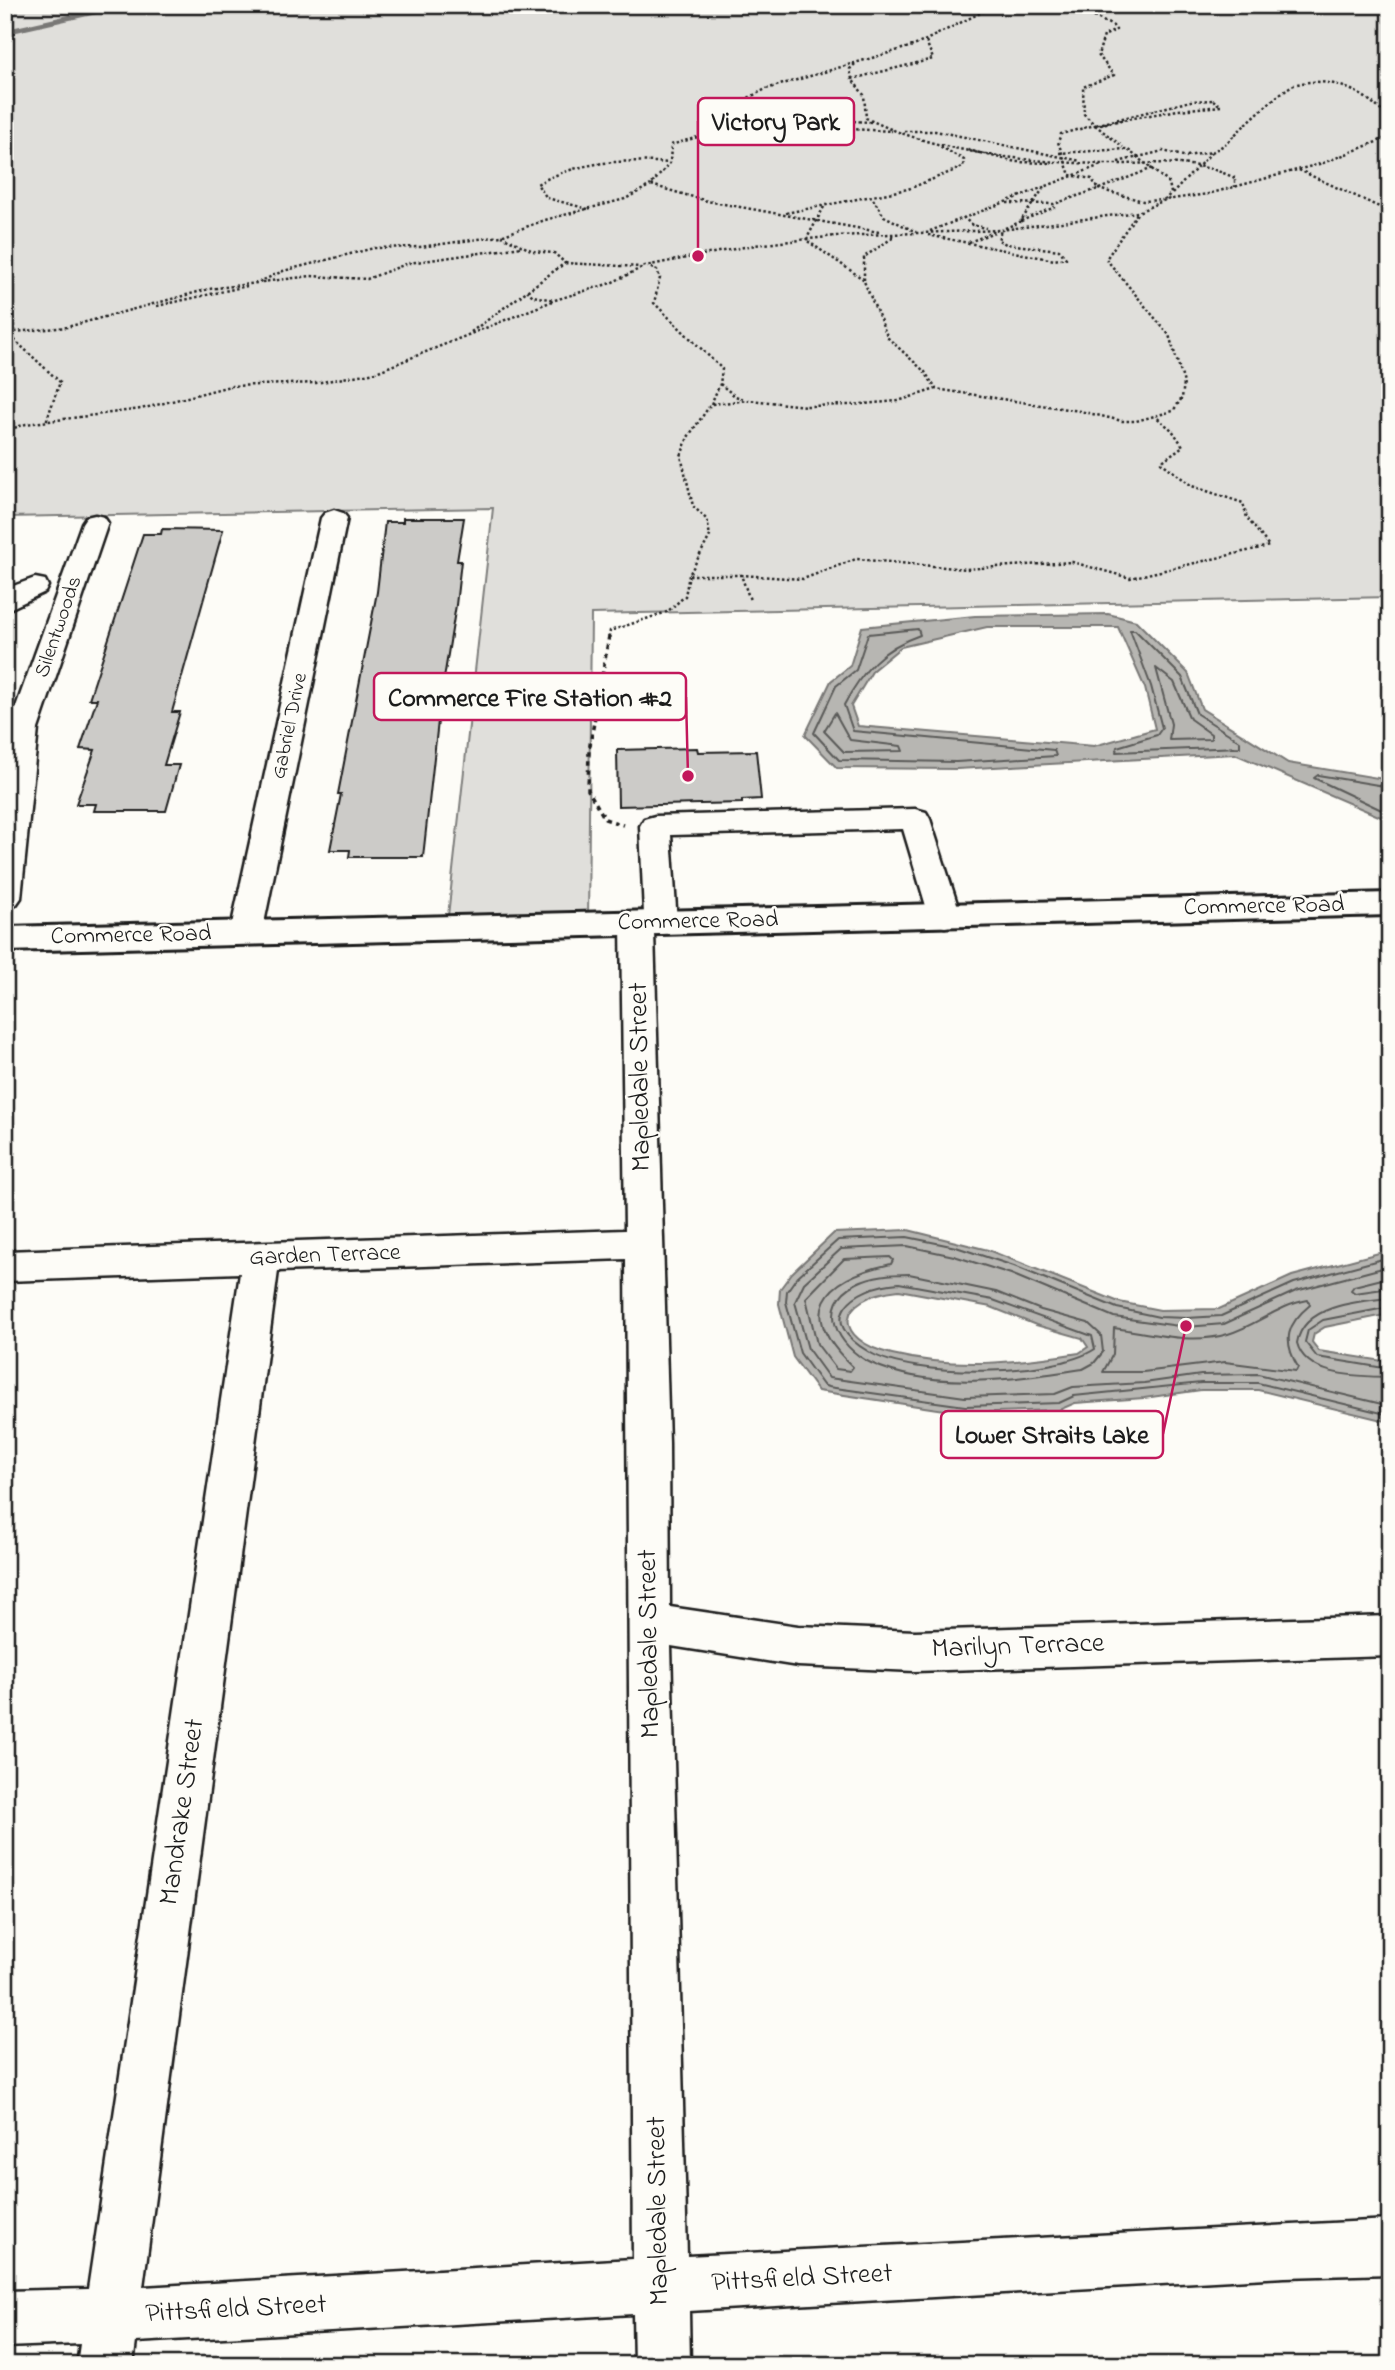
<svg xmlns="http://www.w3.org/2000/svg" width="1395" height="2370" font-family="'Indie Flower',sans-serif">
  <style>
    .green { fill: #e0dfdb; stroke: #7e7e7c; stroke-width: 2 }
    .water { fill: #b7b6b2; stroke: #797876; stroke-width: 2; fill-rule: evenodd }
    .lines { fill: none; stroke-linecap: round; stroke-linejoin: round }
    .shore { stroke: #5a5a58; stroke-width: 2 }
    .stream { stroke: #797876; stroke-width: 5 }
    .building { fill: #cccbc8; stroke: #1c1c1c; stroke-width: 2 }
    .minor-casing { stroke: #1c1c1c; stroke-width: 5 }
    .major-casing { stroke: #1c1c1c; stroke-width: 6 }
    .path-far1 { stroke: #1c1c1c; stroke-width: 2.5; stroke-dasharray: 2.5 2.5; stroke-linecap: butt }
    .path { stroke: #1c1c1c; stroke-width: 3.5; stroke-dasharray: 4.5 4.5; stroke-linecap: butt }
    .minor { fill: #fdfcf7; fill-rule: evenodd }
    .major { fill: #fdfcf7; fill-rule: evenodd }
    .labels { text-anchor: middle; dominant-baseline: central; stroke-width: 5; stroke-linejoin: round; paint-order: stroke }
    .far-street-label { font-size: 21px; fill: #1c1c1c; stroke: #fdfcf7 }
    .street-label { font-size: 24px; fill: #1c1c1c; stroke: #fdfcf7 }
    .near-street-label { font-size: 28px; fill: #1c1c1c; stroke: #fdfcf7 }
    .leader { fill: none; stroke: #c2185b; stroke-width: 2.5 }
    .callout-dot { fill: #c2185b; stroke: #fdfcf7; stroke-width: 2.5 }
    .callout { fill: #fdfcf7; stroke: #c2185b; stroke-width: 2.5 }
    .callout-label { font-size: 26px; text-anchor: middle; font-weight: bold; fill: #1c1c1c }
  </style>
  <rect width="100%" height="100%" fill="#fdfcf7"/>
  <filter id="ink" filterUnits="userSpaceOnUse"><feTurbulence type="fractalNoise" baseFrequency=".0143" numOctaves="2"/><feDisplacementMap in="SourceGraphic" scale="14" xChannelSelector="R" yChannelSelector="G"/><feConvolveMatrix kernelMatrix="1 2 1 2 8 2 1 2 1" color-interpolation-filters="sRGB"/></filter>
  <g filter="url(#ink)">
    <path class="green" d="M5,5H1390V597L591,614L588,923L447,925L493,508L5,517Z"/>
    <path class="water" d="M1108,614L1136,621L1188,673L1202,709L1288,763L1390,780V821L1235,754L957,769L837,768L805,735L831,681L850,666L862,627L975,616ZM987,627H1118L1145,688L1155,729L1094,746L858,726L851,706L873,670L901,647Z
      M908,1230L988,1250L1119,1302L1160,1310L1219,1309L1292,1276L1390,1250V1314L1325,1327L1314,1334L1312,1342L1319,1351L1390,1362V1422L1258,1390H1201L1144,1398L1075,1403L1059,1410L964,1413L818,1391L793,1357L779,1304L780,1289L792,1273L834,1233ZM899,1290L991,1307L1036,1325L1082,1338L1088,1347L1079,1353C1017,1363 954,1369 892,1354C832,1340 834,1297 899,1290Z"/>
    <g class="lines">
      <path class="shore" d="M918,629L920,635C882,648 862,671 844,705L853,731L1054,750L1056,756L956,762L839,760L814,733L836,686L856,670L868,634Z
        M1130,630H1135L1182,677L1197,714L1240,741V747L1116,752L1117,747L1157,735L1162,728L1151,686Z
        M1156,668L1174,682L1190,719L1211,734V739L1169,740L1171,724Z
        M835,713L850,740L901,746L903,751L844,752L824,731Z
        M1390,787L1318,775L1314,778L1390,814
        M890,1257L893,1260L891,1264C822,1279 795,1313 853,1367L850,1371L836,1369L817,1344L806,1298L844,1259Z
        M1390,1257L1294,1283L1221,1316L1187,1318L1159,1317L1117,1308L1014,1266L956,1247L907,1237L838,1240L797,1277L787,1291L786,1302L800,1353L823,1385L828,1387L965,1406L1059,1403L1074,1396L1201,1383H1258L1390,1415
        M1390,1266L1296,1291L1224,1324L1186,1327L1114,1317L1011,1274L954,1256L907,1246L841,1249L804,1283L795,1302L808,1349L829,1378L965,1397L1055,1394L1073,1387L1144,1383L1201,1375L1258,1374L1390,1406
        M909,1274L996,1292L1041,1310L1088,1323L1101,1335L1103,1352L1094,1363L1083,1369C1017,1379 934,1392 871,1363C837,1347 815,1305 857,1283C873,1275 891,1274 909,1274Z
        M1390,1277L1354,1286L1351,1290L1355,1293L1390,1288
        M899,1283L993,1300L1092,1336L1095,1349C1053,1377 913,1378 869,1352C813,1320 852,1286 899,1283Z
        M1390,1298C1359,1301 1303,1305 1297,1343C1306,1378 1361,1376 1390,1377
        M1308,1300L1310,1305C1287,1324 1282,1340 1298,1367L1296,1371L1225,1362L1143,1372H1103L1113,1354L1114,1328C1151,1333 1191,1345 1228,1334C1256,1326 1278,1305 1308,1300Z
        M1390,1307L1323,1320L1308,1330L1305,1342L1317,1357L1390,1369"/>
      <path class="stream" d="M5,32L125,5"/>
    </g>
    <path class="building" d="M403,518H464L457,561H461L456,605L440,703L423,857H349L350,850H330L341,794H338L377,592L385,522H403Z
      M162,529L223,530L172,712H180L164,765H179L166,811H94L96,804H76L95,750L80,749L97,699H89L143,534H161Z
      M697,748L698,752L756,751L761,799L742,800V803L618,806L617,750Z"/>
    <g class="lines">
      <defs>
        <path id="minor" d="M334,510L343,513L347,518L262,933L258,941L246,944L234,941L230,933L321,518L325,513Z
          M95,515L104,517L108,523L38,729L21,898L16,905L5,908V756L8,729L82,523L86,517Z
          M35,578L45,580L48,586L45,592L5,611V589Z
          M915,809L926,812L930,819L961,916L956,924L945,927L934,924L929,916L903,829L671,835L677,923L672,931L661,934L654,932L669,1443L670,1607L798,1626L915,1631L1390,1616V1656L915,1671L798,1666L671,1646L687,2256L1390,2220V2274L1285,2277L689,2311L690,2365H634L633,2314L136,2342L133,2365H77L80,2344L5,2347V2291L88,2289L240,1273L5,1281V1251L625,1230L621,923L626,915L637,912L644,914L640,826L644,819L655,816ZM626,1259L633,2259L143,2287L278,1271Z"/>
        <path id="major" d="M1390,893V915L5,951V927Z"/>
      </defs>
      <use href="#minor" class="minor-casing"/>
      <use href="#major" class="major-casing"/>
      <path class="path-far1" d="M855,64L850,69L852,79L864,95L866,118C936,153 1026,162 1103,164C1149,165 1192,157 1235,178V187
        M852,79L933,59L926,41
        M1213,100L1221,106L1178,110L1095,125L1191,101Z
        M871,122L851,121L845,125L849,129L892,131
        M1095,125L1123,147
        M904,131H935L1081,161
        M702,137L735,135L739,130L725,114
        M968,150L1016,162L1052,163
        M1059,153L1127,149L1169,183L1171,193L1165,200
        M1187,156L1212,152L1224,145C1237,133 1281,89 1294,85C1329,74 1371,93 1390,122
        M1118,162L1163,151L1187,157
        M1299,170L1390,212
        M1098,189L1143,201L1162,200
        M1099,189L1153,168
        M1172,194L1212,152
        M873,199L884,216L916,232
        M1007,203L1054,204L1098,189L1092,179L1070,175L1058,142L1061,134L1095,125L1084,114L1083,87L1114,75L1098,55L1104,36L1116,30L1113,26L1084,12L1018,5
        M824,207L806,240L863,279L888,338L925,372L936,389
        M588,209L547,198L537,184C579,161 622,159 669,163
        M786,213L908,189L963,167L964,160L934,143
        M963,217L972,225L986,228
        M1021,221L1055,207
        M1005,228L1020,222L1043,189
        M930,231L1101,165
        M879,232L707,201L651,185L670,163L671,145L708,134L719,125L728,108L766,89L916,45L996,5
        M928,235L1054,260L1066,258L1059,250L1006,244L998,240L1001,230
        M969,242L997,231
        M565,263L640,267
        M864,280V257L894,237L891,236
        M262,282L311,276L367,279L409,263L522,247
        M527,290L533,296L554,300
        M157,306L247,286
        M471,332L565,263L554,253L533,251L502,236
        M5,333L67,327L209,289L257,283L283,271L374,248L420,247L501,236L545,220L625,199L651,185
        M7,333L60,382L46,422
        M720,384L735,396L745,399
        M712,404L750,400L806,406L850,405L898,401L936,389L1080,411L1122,421H1136L1173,411L1182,398L1184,383L1169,335L1106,259L1138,212
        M5,431L26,424L141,409L230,386L316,383L376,372L555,300L611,283L645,266L755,245L836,236L1001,230L1138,212L1165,200L1208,194L1323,163L1389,137L1390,133
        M689,575H741L750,600
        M741,575L803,579L856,559L966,569L1072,562L1130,578L1269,546L1247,518L1243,503L1192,486L1161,462L1183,446L1172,430L1156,417
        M609,638L610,631L667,612L685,596L689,575L710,536L707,520L693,506L681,456L688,437L711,404L720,384L722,369L654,303L660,278L657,270L648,267"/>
      <path class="path" d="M609,636L589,751L588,790L605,819L623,825"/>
      <use href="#minor" class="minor"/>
      <use href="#major" class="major"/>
    </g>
  </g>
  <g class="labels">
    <g class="far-street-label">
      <text transform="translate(59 627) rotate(-71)">Silentwoods</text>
      <text transform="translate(290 726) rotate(-78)">Gabriel Drive</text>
    </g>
    <g class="street-label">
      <text transform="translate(1264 907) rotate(-1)">Commerce Road</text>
      <text transform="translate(698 922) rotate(-1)">Commerce Road</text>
      <text transform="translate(131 936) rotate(-1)">Commerce Road</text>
      <text transform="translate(325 1256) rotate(-2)">Garden Terrace</text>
    </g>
    <g class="near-street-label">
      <text transform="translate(641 1077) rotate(-91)">Mapledale Street</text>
      <text transform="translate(650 1644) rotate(-91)">Mapledale Street</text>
      <text transform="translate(1018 1647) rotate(-2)">Marilyn Terrace</text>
      <text transform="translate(183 1812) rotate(-82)">Mandrake Street</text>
      <text transform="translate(659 2211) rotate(-91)">Mapledale Street</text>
      <text transform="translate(802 2279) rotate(-3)">Pittsfield Street</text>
      <text transform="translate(236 2310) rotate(-3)">Pittsfield Street</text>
    </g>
  </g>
  <path class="leader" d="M698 256L698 121M688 776L686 697M1186 1326L1163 1434"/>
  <g class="callout-dot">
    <circle cx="698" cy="256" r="7"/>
    <circle cx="688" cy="776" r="7"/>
    <circle cx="1186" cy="1326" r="7"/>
  </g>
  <g class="callout">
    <rect x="698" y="98" width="156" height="47" rx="7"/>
    <rect x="374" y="673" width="312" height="47" rx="7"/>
    <rect x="941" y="1411" width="222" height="47" rx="7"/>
  </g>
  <g class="callout-label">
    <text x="776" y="130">Victory Park</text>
    <text x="530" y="706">Commerce Fire Station #2</text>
    <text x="1052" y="1443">Lower Straits Lake</text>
  </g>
  <rect width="1395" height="2370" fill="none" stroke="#fdfcf7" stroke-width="28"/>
  <rect x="14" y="14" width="1367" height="2342" fill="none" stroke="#1c1c1c" stroke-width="2.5" filter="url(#ink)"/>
</svg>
